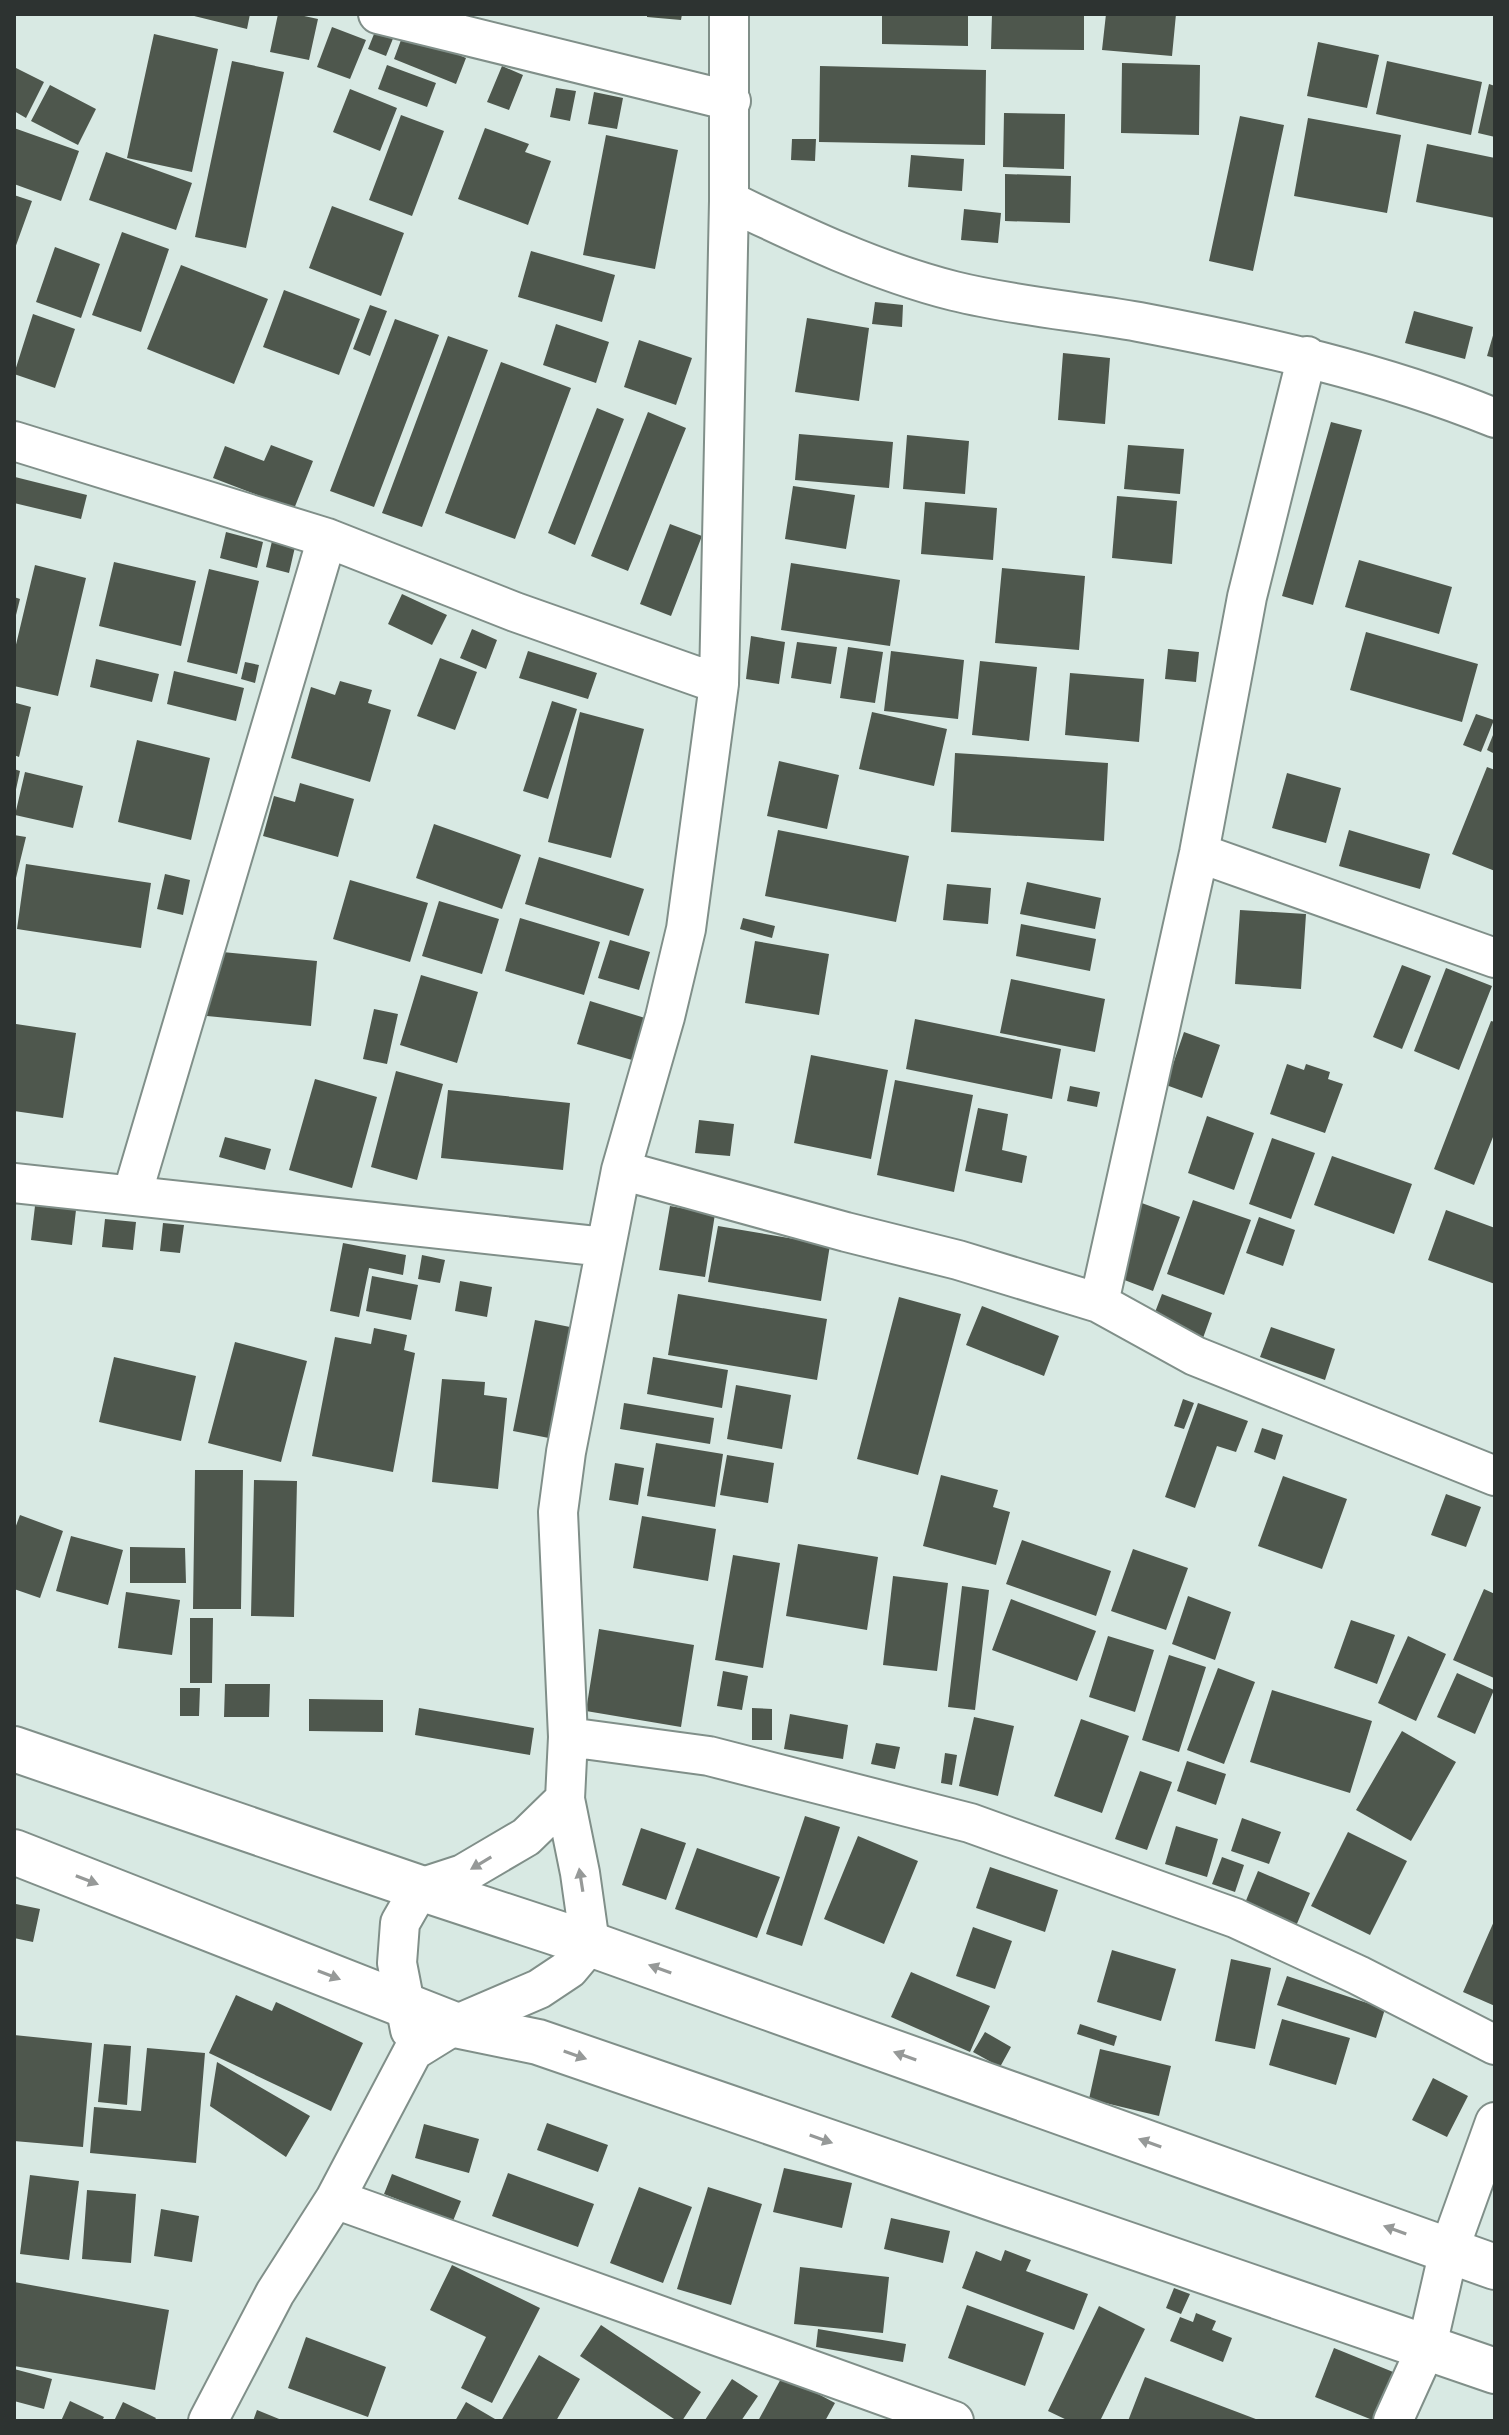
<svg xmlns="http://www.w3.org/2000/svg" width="1509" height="2435" font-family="Raleway,sans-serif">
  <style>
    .building { fill: #4e574d }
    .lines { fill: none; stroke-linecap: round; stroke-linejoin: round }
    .street-casing { stroke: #808f89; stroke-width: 42 }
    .secondary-casing { stroke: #808f89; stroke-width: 48 }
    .street { stroke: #fff; stroke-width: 38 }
    .secondary { stroke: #fff; stroke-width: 44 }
    .oneway { fill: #969998 }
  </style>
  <rect width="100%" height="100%" fill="#d8e9e3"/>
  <path class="building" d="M186,14H250L247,29Z
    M278,14H295L318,19L309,60L270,52Z
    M647,14H682L681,20L647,17Z
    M882,14H968V46L882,44Z
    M992,14H1084V50L991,49Z
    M1106,14H1176L1172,56L1102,50Z
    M378,24L396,31L386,56L368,49Z
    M332,27L366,40L350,79L317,67Z
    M404,32L466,58L456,84L394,59Z
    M154,34L218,49L192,172L127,158Z
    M1318,42L1379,55L1367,108L1307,96Z
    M232,61L284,72L246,248L195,237Z
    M1387,61L1482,82L1471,135L1376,114Z
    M1122,63L1200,65L1199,135L1121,133Z
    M387,65L436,83L427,107L378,89Z
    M502,66L523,75L509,110L487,102Z
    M820,66L986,70L985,145L819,142Z
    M14,67L44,82L26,118L14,111Z
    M1489,84L1495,86V137L1478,133Z
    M50,85L96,109L78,145L31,121Z
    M556,88L576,91L570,121L550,117Z
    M350,89L397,108L380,151L333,132Z
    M594,92L623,98L617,129L588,124Z
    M1004,113L1065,114L1064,169L1003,167Z
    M401,115L444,131L412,216L369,200Z
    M1240,116L1284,125L1253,271L1209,261Z
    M1308,118L1401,135L1387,213L1294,196Z
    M14,128L79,151L61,201L14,184Z
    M485,128L529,144L525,152L551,161L528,225L458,199Z
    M606,135L678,150L655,269L583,255Z
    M792,139H816L815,161L791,160Z
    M1427,144L1495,158V218L1416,202Z
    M106,152L192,183L176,230L89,200Z
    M911,155L964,159L962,191L908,187Z
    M1005,174L1071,176L1070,223L1005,221Z
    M14,195L32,201L14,251Z
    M332,206L404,233L381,296L309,268Z
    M964,209L1001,213L998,243L961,240Z
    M122,232L169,249L141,332L92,315Z
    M55,247L100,264L81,318L36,302Z
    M531,251L615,275L602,322L518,297Z
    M181,265L268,299L234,384L147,349Z
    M284,290L360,319L339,375L263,347Z
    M875,302L903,305L902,327L872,324Z
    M370,305L387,311L370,356L353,349Z
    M1414,311L1473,327L1465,359L1405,343Z
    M33,314L75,329L55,388L14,374Z
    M807,318L869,328L859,401L795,392Z
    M395,319L439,335L374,507L330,491Z
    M556,324L609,342L596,383L543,365Z
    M1494,332L1495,333V358L1487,356Z
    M448,336L488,350L422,527L382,513Z
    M639,340L692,358L676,405L624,387Z
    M1063,353L1110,358L1105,424L1058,420Z
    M501,362L571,388L515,539L445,513Z
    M597,408L624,419L575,545L548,533Z
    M648,412L686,428L628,571L591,556Z
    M1331,422L1362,430L1313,605L1282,596Z
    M799,434L893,442L889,488L795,480Z
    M907,435L969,441L965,494L903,489Z
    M271,445L313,461L294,509L213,478L225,446L264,461Z
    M1128,445L1184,449L1180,494L1124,489Z
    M15,477L87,495L81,519L14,503Z
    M793,486L855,495L846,549L785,539Z
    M1117,496L1177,501L1172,564L1112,558Z
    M925,502L997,508L993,560L921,554Z
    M670,524L702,536L671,616L640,604Z
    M226,532L263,542L257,568L220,558Z
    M272,541L295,547L289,573L266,567Z
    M1359,560L1452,587L1439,634L1345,607Z
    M114,562L196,581L181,646L99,626Z
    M791,563L900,580L890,646L781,630Z
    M35,565L86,578L58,696L14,686V653Z
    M1002,568L1085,576L1079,650L995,643Z
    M209,569L259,581L237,674L187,662Z
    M402,594L447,615L432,645L388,624Z
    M14,597L20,599L15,619H14Z
    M472,629L497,640L486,669L460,658Z
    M1366,632L1478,664L1462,722L1350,690Z
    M751,636L785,642L779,684L746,679Z
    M797,642L837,647L831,684L791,678Z
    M848,647L883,652L875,703L840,698Z
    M1168,649L1199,652L1196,682L1165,679Z
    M528,651L597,673L588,699L519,678Z
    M891,651L964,660L958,719L884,711Z
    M440,658L477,672L455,730L417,716Z
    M96,659L159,674L152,702L90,687Z
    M980,661L1037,667L1029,741L972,735Z
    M245,662L259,665L255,683L241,679Z
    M174,671L244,688L236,721L167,704Z
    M1070,673L1144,679L1139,742L1065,735Z
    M340,681L372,690L368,703L391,710L370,782L291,758L311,687L335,695Z
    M552,701L577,709L548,799L523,791Z
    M16,703L31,707L19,757L14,755Z
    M580,712L644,729L611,858L548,842Z
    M872,712L947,729L934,786L859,769Z
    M1476,714L1494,720L1481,752L1463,745Z
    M1495,730V754L1487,750Z
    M137,740L210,758L191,840L118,822Z
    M955,753L1108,763L1104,841L951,832Z
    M779,761L839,775L827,829L767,816Z
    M1487,767L1495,770V871L1452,854Z
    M14,769L20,771L15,794H14Z
    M25,772L83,786L73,828L15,815Z
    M1287,773L1341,788L1326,843L1272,828Z
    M300,783L354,799L338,857L263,836L274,796L295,802Z
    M434,824L521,855L502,909L416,878Z
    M778,830L909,856L896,922L765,896Z
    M1349,830L1430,854L1420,889L1339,866Z
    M14,835L26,837L15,882H14Z
    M539,857L644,889L629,936L525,904Z
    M26,864L151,883L141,948L17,929Z
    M165,874L190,880L183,915L157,909Z
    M350,880L428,903L410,962L333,939Z
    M1027,882L1101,898L1095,929L1020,914Z
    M947,884L991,888L988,924L943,920Z
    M439,901L499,919L482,974L422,956Z
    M1240,910L1306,914L1301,989L1235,984Z
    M520,918L600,942L584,995L505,971Z
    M743,918L775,926L772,938L740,929Z
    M1021,924L1096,939L1090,971L1016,956Z
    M610,940L650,952L639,990L598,978Z
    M755,941L829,954L819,1015L745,1003Z
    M212,951L317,961L311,1026L207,1016Z
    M1402,965L1431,976L1402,1049L1373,1037Z
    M1446,968L1492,986L1459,1070L1414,1051Z
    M421,975L478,992L457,1063L400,1045Z
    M1011,979L1105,999L1095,1052L1000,1033Z
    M590,1001L645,1018L632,1060L577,1044Z
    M374,1009L398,1014L387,1064L363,1059Z
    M915,1019L1061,1049L1052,1099L906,1069Z
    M1491,1021L1495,1022V1132L1474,1185L1434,1169Z
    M16,1024L76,1033L63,1118L14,1111Z
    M1184,1032L1220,1045L1202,1098L1166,1085Z
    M811,1055L888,1070L871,1159L794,1143Z
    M1287,1064L1304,1070L1306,1064L1330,1072L1328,1079L1343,1084L1325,1133L1270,1114Z
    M396,1071L443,1084L417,1180L371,1167Z
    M315,1079L377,1097L352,1188L289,1170Z
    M895,1080L973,1095L954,1192L877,1175Z
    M1070,1086L1100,1092L1097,1107L1067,1101Z
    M448,1090L570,1103L563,1170L441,1158Z
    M978,1108L1008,1114L1002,1150L1027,1156L1022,1183L965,1171Z
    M1207,1116L1254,1133L1234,1190L1188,1173Z
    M699,1120L734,1124L730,1156L695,1153Z
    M225,1137L271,1149L265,1170L219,1157Z
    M1272,1138L1315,1153L1291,1219L1249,1204Z
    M1332,1156L1412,1184L1394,1234L1314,1205Z
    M1193,1200L1251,1220L1224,1295L1167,1274Z
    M1139,1202L1180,1217L1153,1291L1114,1276Z
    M35,1206L76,1210L72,1245L31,1240Z
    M670,1206L715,1214L705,1277L659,1270Z
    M1446,1210L1495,1228V1284L1428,1260Z
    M1259,1217L1295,1230L1283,1266L1246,1253Z
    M105,1219L136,1222L133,1250L102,1247Z
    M163,1223L184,1225L180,1253L160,1251Z
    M718,1226L830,1245L821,1301L708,1282Z
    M343,1243L406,1255L403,1275L369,1268L359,1317L330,1311Z
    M422,1255L445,1260L440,1283L418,1279Z
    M372,1276L418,1285L411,1320L366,1311Z
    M460,1281L492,1287L487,1317L455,1311Z
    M678,1294L827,1319L817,1380L668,1355Z
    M1162,1294L1212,1313L1203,1338L1152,1320Z
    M899,1297L961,1314L918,1475L857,1459Z
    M982,1306L1059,1336L1044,1376L966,1345Z
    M535,1320L575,1328L554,1439L513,1431Z
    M1271,1327L1335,1349L1325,1380L1260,1357Z
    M374,1328L407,1335L404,1350L415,1353L393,1472L312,1456L335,1337L371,1344Z
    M235,1342L307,1361L281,1462L208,1443Z
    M114,1357L196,1376L181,1441L99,1422Z
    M653,1357L728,1370L722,1408L647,1394Z
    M442,1379L485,1382L484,1395L507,1398L498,1489L432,1482Z
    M736,1385L791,1395L782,1449L727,1439Z
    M1183,1399L1194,1403L1184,1429L1174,1426Z
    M624,1403L714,1418L710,1444L620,1429Z
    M1198,1403L1248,1421L1236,1452L1217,1446L1195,1508L1165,1497Z
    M1262,1428L1283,1435L1275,1460L1254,1452Z
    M656,1443L723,1454L715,1507L647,1496Z
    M727,1455L774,1463L768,1503L720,1495Z
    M615,1463L644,1468L638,1505L609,1500Z
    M195,1470H243L241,1609H193Z
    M941,1475L998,1490L993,1507L1010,1512L996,1565L923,1546Z
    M1283,1476L1347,1499L1322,1569L1258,1546Z
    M254,1480L297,1481L294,1617L251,1616Z
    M1446,1494L1481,1507L1466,1547L1431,1535Z
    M20,1515L63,1531L40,1598L14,1589V1531Z
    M642,1516L716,1529L708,1581L633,1568Z
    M71,1536L123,1550L108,1605L56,1591Z
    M1022,1540L1111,1571L1096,1616L1006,1584Z
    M798,1544L878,1557L867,1630L786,1616Z
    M130,1547L185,1548L186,1583H130Z
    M1133,1549L1188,1568L1166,1630L1111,1611Z
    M733,1555L780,1563L763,1668L715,1660Z
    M893,1576L948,1583L937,1671L883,1665Z
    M962,1586L989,1590L975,1710L948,1707Z
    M1484,1589L1495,1594L1494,1678L1453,1660Z
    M126,1592L180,1600L172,1655L118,1648Z
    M1188,1596L1231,1612L1215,1660L1172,1644Z
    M1011,1599L1096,1631L1077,1681L992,1650Z
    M190,1618H213L212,1683H190Z
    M1351,1620L1395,1635L1377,1684L1334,1668Z
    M599,1629L694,1645L681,1727L586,1711Z
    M1108,1636L1154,1650L1135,1712L1089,1697Z
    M1408,1636L1446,1654L1416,1721L1378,1703Z
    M1169,1655L1206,1667L1179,1752L1142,1740Z
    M1218,1668L1255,1682L1224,1764L1187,1750Z
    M723,1671L748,1676L742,1710L717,1706Z
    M1457,1673L1494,1690L1475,1734L1437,1717Z
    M225,1684H270L269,1717H224Z
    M180,1688H200L199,1716H180Z
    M1272,1690L1372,1721L1350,1793L1250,1762Z
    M309,1699L383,1700V1732L309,1731Z
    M419,1708L534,1728L530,1755L415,1735Z
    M752,1708L772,1709V1740H752Z
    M790,1714L848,1725L843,1759L784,1749Z
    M974,1717L1014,1726L998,1796L959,1786Z
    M1081,1719L1129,1736L1102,1813L1054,1796Z
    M1402,1731L1456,1762L1411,1841L1356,1810Z
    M876,1743L900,1747L895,1769L871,1764Z
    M945,1753L957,1755L952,1785L941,1783Z
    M1187,1761L1226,1774L1216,1805L1177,1791Z
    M1140,1771L1172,1782L1147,1850L1115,1839Z
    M805,1816L840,1827L802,1946L766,1934Z
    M1242,1818L1281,1832L1269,1864L1231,1851Z
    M1176,1826L1218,1839L1207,1877L1165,1864Z
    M641,1828L686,1843L666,1900L622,1885Z
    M1348,1832L1407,1861L1370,1935L1311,1906Z
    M858,1836L918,1861L884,1944L824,1919Z
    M697,1848L780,1877L757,1938L675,1909Z
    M1222,1857L1244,1865L1235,1892L1212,1884Z
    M990,1867L1058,1890L1045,1932L976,1908Z
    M1258,1871L1310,1893L1296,1926L1245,1903Z
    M16,1904L40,1909L33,1942L14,1938Z
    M1495,1919V2006L1463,1992Z
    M973,1927L1012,1941L995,1989L956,1976Z
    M1112,1950L1176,1969L1161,2021L1097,2002Z
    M1231,1959L1271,1968L1255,2049L1215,2041Z
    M911,1972L990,2006L970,2052L891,2017Z
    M1287,1976L1385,2009L1376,2038L1277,2005Z
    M236,1995L272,2011L276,2002L363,2043L331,2111L209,2053Z
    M1282,2019L1350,2038L1336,2085L1269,2065Z
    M1080,2024L1117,2036L1114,2046L1077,2034Z
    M985,2032L1011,2047L1000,2067L973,2052Z
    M14,2035L92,2043L83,2147L14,2141Z
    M104,2044L131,2046L127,2105L98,2102Z
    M147,2048L205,2053L196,2163L90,2153L94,2107L141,2111Z
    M1100,2049L1171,2066L1159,2116L1089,2099Z
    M217,2062L310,2116L286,2157L210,2106Z
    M1433,2078L1468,2096L1447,2137L1412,2120Z
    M547,2123L608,2145L598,2172L537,2150Z
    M424,2124L479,2139L469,2173L415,2158Z
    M784,2168L852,2183L842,2228L773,2212Z
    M508,2173L594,2204L578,2247L492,2216Z
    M392,2174L461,2201L453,2221L384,2194Z
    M30,2175L79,2181L69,2260L20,2254Z
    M639,2187L692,2207L663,2283L610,2263Z
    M708,2187L762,2204L731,2305L677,2289Z
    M87,2190L136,2194L131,2263L82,2259Z
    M161,2209L199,2216L192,2262L154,2256Z
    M891,2218L950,2231L943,2263L884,2249Z
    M1005,2250L1031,2260L1026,2271L1088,2294L1074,2330L962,2288L976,2251L1001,2261Z
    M452,2265L540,2308L492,2403L461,2388L486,2337L430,2310Z
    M800,2267L889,2277L883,2333L794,2324Z
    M14,2282L169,2310L155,2390L14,2366Z
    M1174,2288L1190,2294L1181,2314L1166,2308Z
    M967,2305L1044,2333L1025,2386L948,2358Z
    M1099,2306L1145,2329L1100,2421H1069L1048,2411Z
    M1196,2313L1216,2321L1212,2330L1232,2338L1223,2362L1170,2341L1180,2317L1193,2322Z
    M601,2325L701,2392L682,2421H677L580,2356Z
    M818,2329L906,2344L903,2362L816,2347Z
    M306,2337L386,2367L368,2417L288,2388Z
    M1334,2348L1403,2376L1375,2421L1315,2397Z
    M539,2355L580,2379L556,2421H501Z
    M14,2369L52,2379L44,2409L14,2401Z
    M783,2375L835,2403L825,2421H758Z
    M1145,2377L1261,2421H1128Z
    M732,2379L758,2396L741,2421H707L705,2420Z
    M70,2401L104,2417L102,2421H61Z
    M123,2402L156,2418L154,2421H114Z
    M466,2402L495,2419L494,2421H455Z
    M257,2410L284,2421H253Z"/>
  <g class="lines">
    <defs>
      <path id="street" d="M378,14L731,101
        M729,201C802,236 875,271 954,291C1014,306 1078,311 1139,322C1260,345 1381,372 1495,418
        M14,441L327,538L515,612L719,684
        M1199,853L1495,958
        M621,1170L846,1232L958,1260L1099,1303L1195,1356L1495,1476
        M14,1183L605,1247
        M132,1195L327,538
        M1099,1303L1199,853L1247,597L1307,356
        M568,1737L709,1756L970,1823L1235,1918L1358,1975L1495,2045
        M410,2030L397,1963L400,1923L420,1888L463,1874L526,1837L565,1799
        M335,2199L954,2421
        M208,2421L275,2293L335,2199L413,2051L455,2025L539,1989L569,1969L590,1944L580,1873L565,1799L568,1737L558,1512L566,1452L621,1170L665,1017L686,929L719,684L729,201V14
        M1393,2421L1427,2346L1449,2250L1495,2122"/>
      <path id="secondary" d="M14,1749L420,1888L590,1944L1495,2267
        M14,1852L455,2025L538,2042L1495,2371"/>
    </defs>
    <use href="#street" class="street-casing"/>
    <use href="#secondary" class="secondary-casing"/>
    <use href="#street" class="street"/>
    <use href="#secondary" class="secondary"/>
  </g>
  <defs><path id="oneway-solid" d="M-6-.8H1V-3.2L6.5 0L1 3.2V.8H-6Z" transform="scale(2)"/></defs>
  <g class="oneway">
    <use href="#oneway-solid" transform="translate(481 1863) rotate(149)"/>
    <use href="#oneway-solid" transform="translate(87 1880) rotate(21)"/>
    <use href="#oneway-solid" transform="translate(581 1880) rotate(-99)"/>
    <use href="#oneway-solid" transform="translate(660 1969) rotate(-160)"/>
    <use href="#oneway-solid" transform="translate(329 1975) rotate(21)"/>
    <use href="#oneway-solid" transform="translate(575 2055) rotate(19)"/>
    <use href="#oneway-solid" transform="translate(905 2056) rotate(-160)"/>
    <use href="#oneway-solid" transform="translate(821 2139) rotate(19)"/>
    <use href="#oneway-solid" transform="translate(1150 2143) rotate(-160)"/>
    <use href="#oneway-solid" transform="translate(1395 2230) rotate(-160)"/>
  </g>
  <rect width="1509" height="2435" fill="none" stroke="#2d3331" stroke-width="32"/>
</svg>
